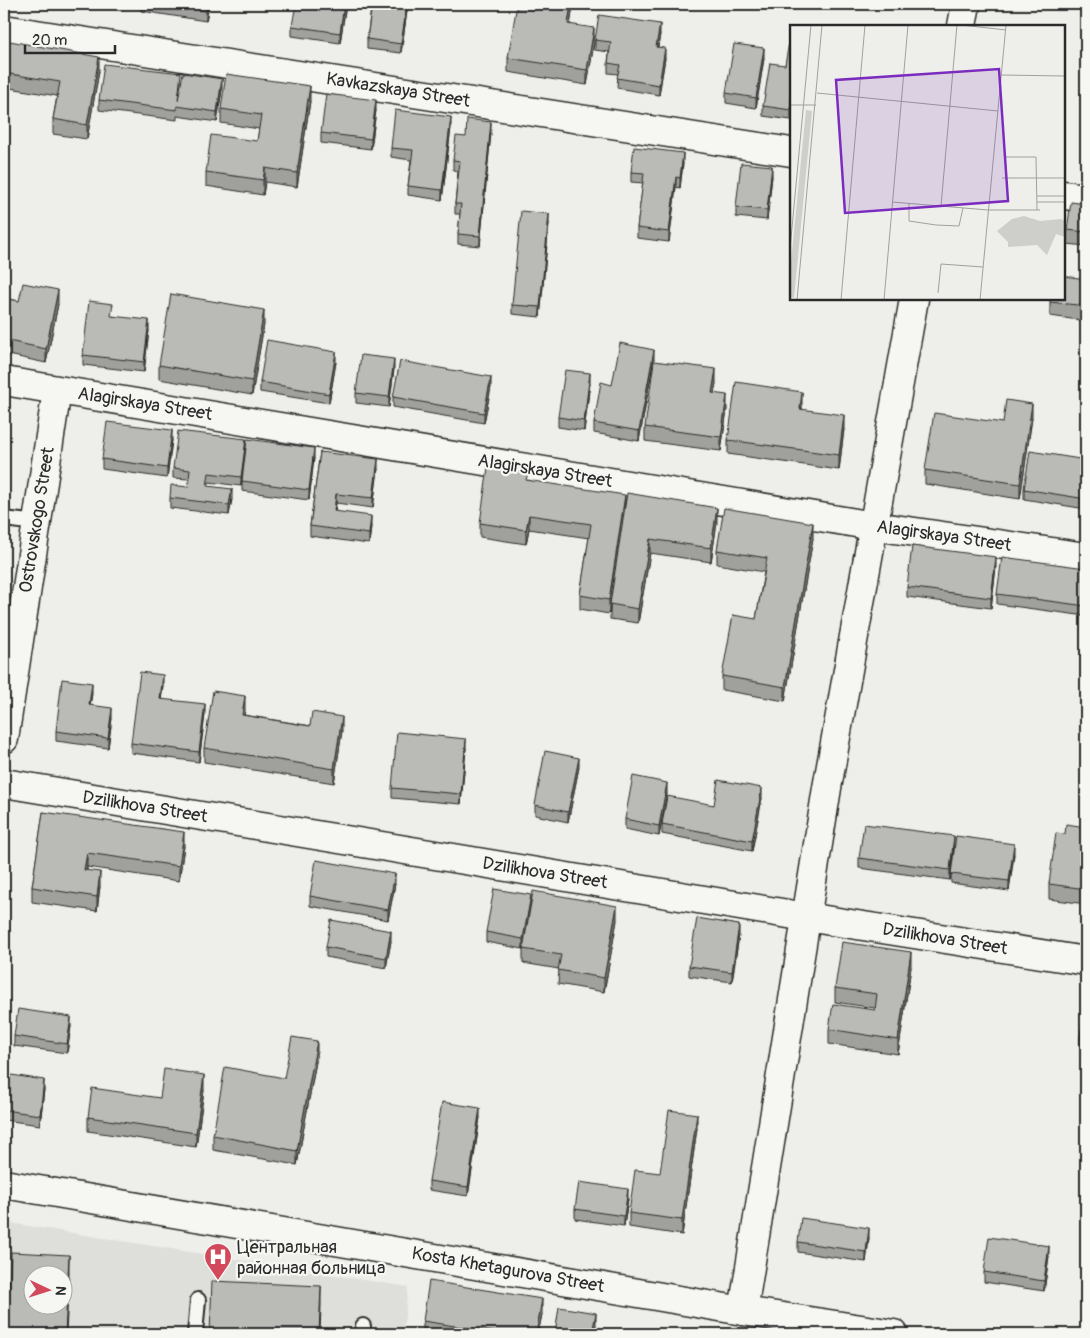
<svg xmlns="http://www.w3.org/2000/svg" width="1090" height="1338" font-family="Pangolin,sans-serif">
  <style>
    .built { fill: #dededb; fill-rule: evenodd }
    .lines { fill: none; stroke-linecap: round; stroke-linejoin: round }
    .lane-casing { stroke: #2b2b2b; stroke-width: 18 }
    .street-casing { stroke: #2b2b2b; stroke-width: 31 }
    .secondary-casing { stroke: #2b2b2b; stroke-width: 31 }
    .lane { stroke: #f6f6f2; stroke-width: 14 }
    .street { stroke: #f6f6f2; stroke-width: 28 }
    .secondary { stroke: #f6f6f2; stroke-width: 28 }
    .wall { fill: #a0a09d; stroke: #2b2b2b }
    .shaded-wall { fill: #828280; stroke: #2b2b2b }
    .building { fill: #babab7; stroke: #2b2b2b; fill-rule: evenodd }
    .labels { text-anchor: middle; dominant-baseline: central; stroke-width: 4.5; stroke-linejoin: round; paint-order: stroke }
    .street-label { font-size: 18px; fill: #2b2b2b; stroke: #f6f6f2 }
    .poi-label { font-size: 18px; fill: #2b2b2b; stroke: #f6f6f2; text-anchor: start }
    .inset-road { fill: none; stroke: #a0a09e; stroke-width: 1 }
    .view { fill: #7b2cbf; fill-opacity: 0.15; stroke: #7b2cbf; stroke-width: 2.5 }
    .inset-edge { fill: none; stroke: #2b2b2b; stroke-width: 2.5 }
  </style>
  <rect width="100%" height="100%" fill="#eeeeea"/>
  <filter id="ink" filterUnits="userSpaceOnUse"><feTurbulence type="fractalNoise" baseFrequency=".02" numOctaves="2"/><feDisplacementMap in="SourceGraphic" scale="10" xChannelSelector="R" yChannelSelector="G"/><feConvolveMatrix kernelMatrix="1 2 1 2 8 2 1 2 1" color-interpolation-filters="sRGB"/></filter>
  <g filter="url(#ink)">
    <path class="built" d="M4,1222L408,1287L403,1334H4ZM32,1276H62V1306H32Z"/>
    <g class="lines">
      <defs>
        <path id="lane" d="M4,519L37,523
          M195,1334L198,1300
          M363,1334V1326"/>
        <path id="street" d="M962,26L966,4
          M4,29L791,152
          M1064,195L1086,198
          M4,381L874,526L1086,557
          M4,739L57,390
          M4,783L806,917L1086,961
          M743,1311L827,788L914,299"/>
        <path id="secondary" d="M4,1184L743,1311L894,1334"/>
      </defs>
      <use href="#lane" class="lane-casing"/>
      <use href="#street" class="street-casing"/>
      <use href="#secondary" class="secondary-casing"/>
      <use href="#lane" class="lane"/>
      <use href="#street" class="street"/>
      <use href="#secondary" class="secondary"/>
    </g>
    <path class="wall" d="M72,4H94V6Z
      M141,4H209L206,21L141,11Z
      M346,4L340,43L292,36V26Z
      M348,4H407V11L401,53L367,49V39L371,8Z
      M572,4V12L570,25L594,43L587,85L508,72V58Z
      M660,34L658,47L665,58L659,95L617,88L618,74L608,73V63L609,52L595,50V40Z
      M791,37V120L763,116V106L785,65Z
      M4,40L99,71L87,139L53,134V119L57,96L4,87Z
      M764,58L756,108L726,103V93Z
      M181,82L222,89L217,122L177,116V120L99,110V100Z
      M310,101L297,187L265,182L263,195L206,186V172L257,141L259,129L221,123V109Z
      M376,110L371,149L321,143V133Z
      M451,127L442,200L408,195V186L411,160L391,157V148Z
      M491,132L480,246L458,244V234L460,214H455V204L458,171L453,170V160L466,137Z
      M683,163L680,188L676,187L669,242L637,238V228L643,183L631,182V172Z
      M772,176L767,220L736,217V207Z
      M1086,204V246L1067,244V230Z
      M549,223L540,317L512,314V305Z
      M1086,279V321L1050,316V302Z
      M4,298L19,301L58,304L46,363L4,354Z
      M113,316L149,330L144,372L83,365V355Z
      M264,324L252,395L159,379V365Z
      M654,359L639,441L594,433V423L612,385Z
      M336,362L329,403L260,392V382Z
      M394,369L389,407L356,403V393Z
      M590,383L584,431L558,427V417Z
      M716,383L714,393L727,409L721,451L645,441V427Z
      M491,387L484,423L393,407V397Z
      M802,406V409L844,429L839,470L728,454V440Z
      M1032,418L1020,499L925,484V470L1003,423Z
      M246,439L241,486L209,482V486L232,499L229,515L170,508V498L188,487L189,479L173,478V468Z
      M172,440L167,478L102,469V459Z
      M320,452L378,469L373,508L336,503L335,511L371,526L369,544L310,536V526Z
      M314,458L309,500L242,491V481Z
      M1086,460V509L1024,499V489Z
      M528,480L625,507L717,522L711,562L650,553L638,623L610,619V606L609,614L580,609V595L589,538L529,529L526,544L480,537V523Z
      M813,538L785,701L722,690V676L756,619L764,572L717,564V550Z
      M996,567L991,608L907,597V587Z
      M1086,568V616L997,604V594Z
      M163,685L161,699L205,714L199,762L131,753V743Z
      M92,693L90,705L112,718L108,748L56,741V731Z
      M245,710L244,715L342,731L334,783L204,762V748Z
      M466,748L461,804L392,798V788Z
      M579,767L568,822L535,815V805Z
      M667,793L659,836L625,829V819Z
      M762,798L752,851L662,834V824L714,805Z
      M43,812L184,846L179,881L87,867V870L100,886L97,911L32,902V887Z
      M1086,827V904L1049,899V884L1065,834Z
      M954,846L950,880L859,868V858Z
      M1014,854L1009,891L951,883V874Z
      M395,884L388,920L310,906V896Z
      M531,895L523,949L486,942V932Z
      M617,920L604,992L558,984L559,969L523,963V949Z
      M739,935L732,982L689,976V966Z
      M391,941L386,968L326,957V947Z
      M911,967L898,1054L829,1044V1029L875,1010V1008L835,1002V988Z
      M1086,996V1049L1080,1048V1038Z
      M71,1026L67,1053L14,1046V1036Z
      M317,1056L297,1165L213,1150V1135L284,1078Z
      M4,1081L44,1089L40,1125L4,1120Z
      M204,1090L196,1147L88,1131V1117L160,1098Z
      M480,1117L468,1196L429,1190V1181Z
      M697,1128L682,1235L629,1227V1213Z
      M628,1199L624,1226L575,1219V1209Z
      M869,1238L866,1262L798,1252V1242Z
      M1049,1256L1044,1291L984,1282V1272Z
      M1086,1264V1303H1083V1288Z
      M542,1314L538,1334H423V1321Z"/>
    <path class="shaded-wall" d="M207,4H209L206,21V11Z
      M344,4H346L340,43V33Z
      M407,4V11L401,53V44Z
      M571,4H572V12L568,39V24Z
      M660,24V34L656,57V47Z
      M594,28V43L587,85V70Z
      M665,48V58L659,95V85Z
      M764,48V58L756,108V98Z
      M99,57V71L87,139V125Z
      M222,79V89L217,122V112Z
      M310,86V101L297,187V173Z
      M376,100V110L371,149V139Z
      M451,117V127L442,200V190Z
      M491,122V132L480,246V236Z
      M683,153V163L680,188V178Z
      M772,166V176L767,220V210Z
      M265,168V182L263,195V180Z
      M676,177V187L669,242V232Z
      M549,214V223L540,317V307Z
      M58,290V304L46,363V349Z
      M264,310V324L252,395V381Z
      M149,320V330L144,372V362Z
      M654,350V359L639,441V431Z
      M336,352V362L329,403V394Z
      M394,359V369L389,407V397Z
      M716,369V383L712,407V393Z
      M590,373V383L584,431V421Z
      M491,377V387L484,423V413Z
      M802,392V406L800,423V409Z
      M727,395V409L721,451V437Z
      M1032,404V418L1020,499V484Z
      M844,415V429L839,470V455Z
      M172,430V440L167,478V468Z
      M246,439V449L241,486V477Z
      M314,448V458L309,500V490Z
      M378,459V469L373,508V498Z
      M232,489V499L229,515V505Z
      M336,494V503L334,521V511Z
      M625,495V510L609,614V600Z
      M717,508V522L711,562V548Z
      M529,515V529L526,544V530Z
      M371,516V526L369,544V534Z
      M813,523V538L785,701V687Z
      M650,539V553L638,623V609Z
      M996,557V567L991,608V598Z
      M163,675V685L160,709V699Z
      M92,683V693L89,715V705Z
      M245,696V710L242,729V715Z
      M205,704V714L199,762V752Z
      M112,708V718L108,748V738Z
      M342,717V731L334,783V769Z
      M466,739V748L461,804V794Z
      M579,758V767L568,822V812Z
      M667,783V793L659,836V826Z
      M762,788V798L752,851V841Z
      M184,832V846L179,881V866Z
      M954,836V846L950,880V870Z
      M1014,844V854L1009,891V881Z
      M87,853V867L84,884V870Z
      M100,872V886L97,911V897Z
      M395,874V884L388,920V910Z
      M531,895V905L523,949V939Z
      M617,906V920L604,992V978Z
      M739,925V935L732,982V972Z
      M391,931V941L386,968V958Z
      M911,952V967L898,1054V1040Z
      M71,1017V1026L67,1053V1044Z
      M317,1041V1056L297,1165V1151Z
      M204,1075V1090L196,1147V1133Z
      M44,1080V1089L40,1125V1115Z
      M480,1108V1117L468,1196V1187Z
      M697,1114V1128L682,1235V1220Z
      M628,1189V1199L624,1226V1216Z
      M869,1228V1238L866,1262V1252Z
      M1049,1246V1256L1044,1291V1281Z
      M69,1255V1274L66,1334H65Z
      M321,1286V1305L320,1334H319Z
      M542,1299V1314L538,1334H536Z
      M596,1313V1327L595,1334H592Z"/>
    <path class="building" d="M157,4H207L206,11Z
      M296,4H344L340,33L292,26Z
      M372,4H407L401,44L367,39Z
      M517,4H571L568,24L594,28L587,70L508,58Z
      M599,15L660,24L656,47L665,48L659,85L617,78L620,65L608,63L611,42L595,40Z
      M790,37H791V110L763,106L770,63L785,65Z
      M4,40L99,57L87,125L53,119L60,82L4,73Z
      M734,44L764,48L756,98L726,93Z
      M104,64L181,73L178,100L183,73L222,79L217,112L177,106V110L99,100Z
      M226,74L310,86L297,173L265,168L263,180L206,172L211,135L257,141L261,115L221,109Z
      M326,94L376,100L371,139L321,133Z
      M395,110L451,117L442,190L408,186L413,150L391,148Z
      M467,119L491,122L480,236L458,234L461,204H455L460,161L453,160L456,136L466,137Z
      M634,147L683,153L680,178L676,177L669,232L637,228L644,173L631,172Z
      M741,163L772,166L767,210L736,207Z
      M1071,202L1086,204V232L1067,230Z
      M521,211L549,214L540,307L512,305Z
      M1064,276L1086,279V306L1050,302V299H1064Z
      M23,283L58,290L46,349L4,340V298L19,301Z
      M171,294L264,310L252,381L159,365Z
      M89,301L113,304L111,316L149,320L144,362L83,355Z
      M267,340L336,352L329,394L260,382Z
      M620,343L654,350L639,431L594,423L601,382L612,385Z
      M361,355L394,359L389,397L356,393Z
      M400,361L491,377L484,413L393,397Z
      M654,361L716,369L712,393L727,395L721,437L645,427Z
      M565,370L590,373L584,421L558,417Z
      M736,382L802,392L800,409L844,415L839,455L728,440Z
      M1006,400L1032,404L1020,484L925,470L934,413L1003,423Z
      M107,422L172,430L167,468L102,459Z
      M178,431L246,439L241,477L209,473L207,486L232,489L229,505L170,498L171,485L188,487L190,470L173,468Z
      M247,439L314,448L309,490L242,481Z
      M1030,451L1086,460V499L1024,489Z
      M320,452L378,459L373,498L336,494L334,511L371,516L369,534L310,526Z
      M488,467L528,473L526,480L625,495L609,600L580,595L591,524L529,515L526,530L480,523Z
      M627,493L717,508L711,548L650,539L638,609L610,604Z
      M724,508L813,523L785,687L722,676L733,615L756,619L767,558L717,550Z
      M912,546L996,557L991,598L907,587Z
      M1002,557L1086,568V606L997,594Z
      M140,672L163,675L160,699L205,704L199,752L131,743Z
      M62,679L92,683L89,705L112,708L108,738L56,731Z
      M213,691L245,696L242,715L310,726L312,712L342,717L334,769L204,748Z
      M397,732L466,739L461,794L392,788Z
      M545,751L579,758L568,812L535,805Z
      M633,776L667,783L659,826L625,819Z
      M718,780L762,788L752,841L662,824L667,796L714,805Z
      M43,812L184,832L179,866L87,853L84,870L100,872L97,897L32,887Z
      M864,824L954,836L950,870L859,858Z
      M1066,824L1086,827V889L1049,884L1056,833L1065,834Z
      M956,836L1014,844L1009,881L951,874Z
      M316,860L395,874L388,910L310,896Z
      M494,889L531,895L523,939L486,932Z
      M533,891L617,906L604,978L558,970L561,955L523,949Z
      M697,918L739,925L732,972L689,966Z
      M331,920L391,931L386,958L326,947Z
      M842,942L911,952L898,1040L829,1029L833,1004L875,1010L877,994L835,988Z
      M1086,996V1039L1080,1038Z
      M18,1009L71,1017L67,1044L14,1036Z
      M292,1037L317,1041L297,1151L213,1135L225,1067L284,1078Z
      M164,1069L204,1075L196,1133L88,1117L92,1088L160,1098Z
      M5,1074L44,1080L40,1115L4,1110V1081Z
      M442,1102L480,1108L468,1187L429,1181Z
      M669,1110L697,1114L682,1220L629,1213L635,1170L660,1173Z
      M579,1182L628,1189L624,1216L575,1209Z
      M801,1218L869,1228L866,1252L798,1242Z
      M989,1237L1049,1246L1044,1281L984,1272Z
      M11,1252L69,1255L65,1334H7ZM32,1276H62V1306H32Z
      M1086,1264V1289L1083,1288Z
      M212,1281L321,1286L319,1334H210Z
      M429,1281L542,1299L536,1334H506L423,1321Z
      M559,1307L596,1313L592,1334H555Z
      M664,1330L690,1333V1334H663Z"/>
  </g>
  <defs>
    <symbol id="hospital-pin" viewBox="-11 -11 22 30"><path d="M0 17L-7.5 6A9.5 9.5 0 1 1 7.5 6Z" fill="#d1495b" stroke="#f6f6f2"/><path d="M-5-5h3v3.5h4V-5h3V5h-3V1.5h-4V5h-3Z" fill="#fff"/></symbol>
  </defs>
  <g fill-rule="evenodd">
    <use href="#hospital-pin" x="202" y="1241" width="32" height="43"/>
  </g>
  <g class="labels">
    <g class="street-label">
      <text transform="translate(398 90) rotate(9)">Kavkazskaya Street</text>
      <text transform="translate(145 404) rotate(9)">Alagirskaya Street</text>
      <text transform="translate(545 471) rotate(9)">Alagirskaya Street</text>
      <text transform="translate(37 520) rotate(-81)">Ostrovskogo Street</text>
      <text transform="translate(944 536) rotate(8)">Alagirskaya Street</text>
      <text transform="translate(145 807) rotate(9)">Dzilikhova Street</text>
      <text transform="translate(545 873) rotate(9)">Dzilikhova Street</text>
      <text transform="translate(945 939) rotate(9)">Dzilikhova Street</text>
      <text transform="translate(508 1270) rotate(10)">Kosta Khetagurova Street</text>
    </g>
    <g class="poi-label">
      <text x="237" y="1247">Центральная<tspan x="237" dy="21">районная больница</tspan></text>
    </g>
  </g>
  <g transform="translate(790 25)">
    <rect width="275" height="275" fill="#eeeeea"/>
    <path d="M234,191L250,196L271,194L275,196V212L266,209L257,230L247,220L218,222V217L207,206L222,194Z" fill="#cececa"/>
    <path d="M16,85L22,86L4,273L0,272V247Z" fill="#cececa"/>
    <path class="inset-road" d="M171,0L216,5M211,50L275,51M27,68L208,86M0,80H26M214,132H246L247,185M212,153H275M247,171H275M102,177L198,185H250M247,177H275M119,179V196L146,200L169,201L173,183M151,181L167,0M0,224L21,0M148,268L151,239L193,242M7,275L32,0M51,275L75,0M94,275L118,0M190,275L216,0"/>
    <path class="view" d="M209,44L218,176L55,188L46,55Z"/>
    <rect width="275" height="275" class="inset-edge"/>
  </g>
  <rect width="1090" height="1338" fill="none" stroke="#f6f6f2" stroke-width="20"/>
  <rect x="10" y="10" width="1070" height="1318" fill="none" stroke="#2b2b2b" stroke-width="2" filter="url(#ink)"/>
  <g transform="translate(48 1290) rotate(94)"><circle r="24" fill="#f6f6f2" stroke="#a5a5a2"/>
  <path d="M0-4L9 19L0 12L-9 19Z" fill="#d1495b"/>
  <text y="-8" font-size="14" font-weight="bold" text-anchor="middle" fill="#2b2b2b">N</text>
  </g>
  <path d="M25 45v8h90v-8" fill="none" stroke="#2b2b2b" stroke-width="2.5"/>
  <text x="32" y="45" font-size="15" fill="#2b2b2b" stroke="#f6f6f2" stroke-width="4" paint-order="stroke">20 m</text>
</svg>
